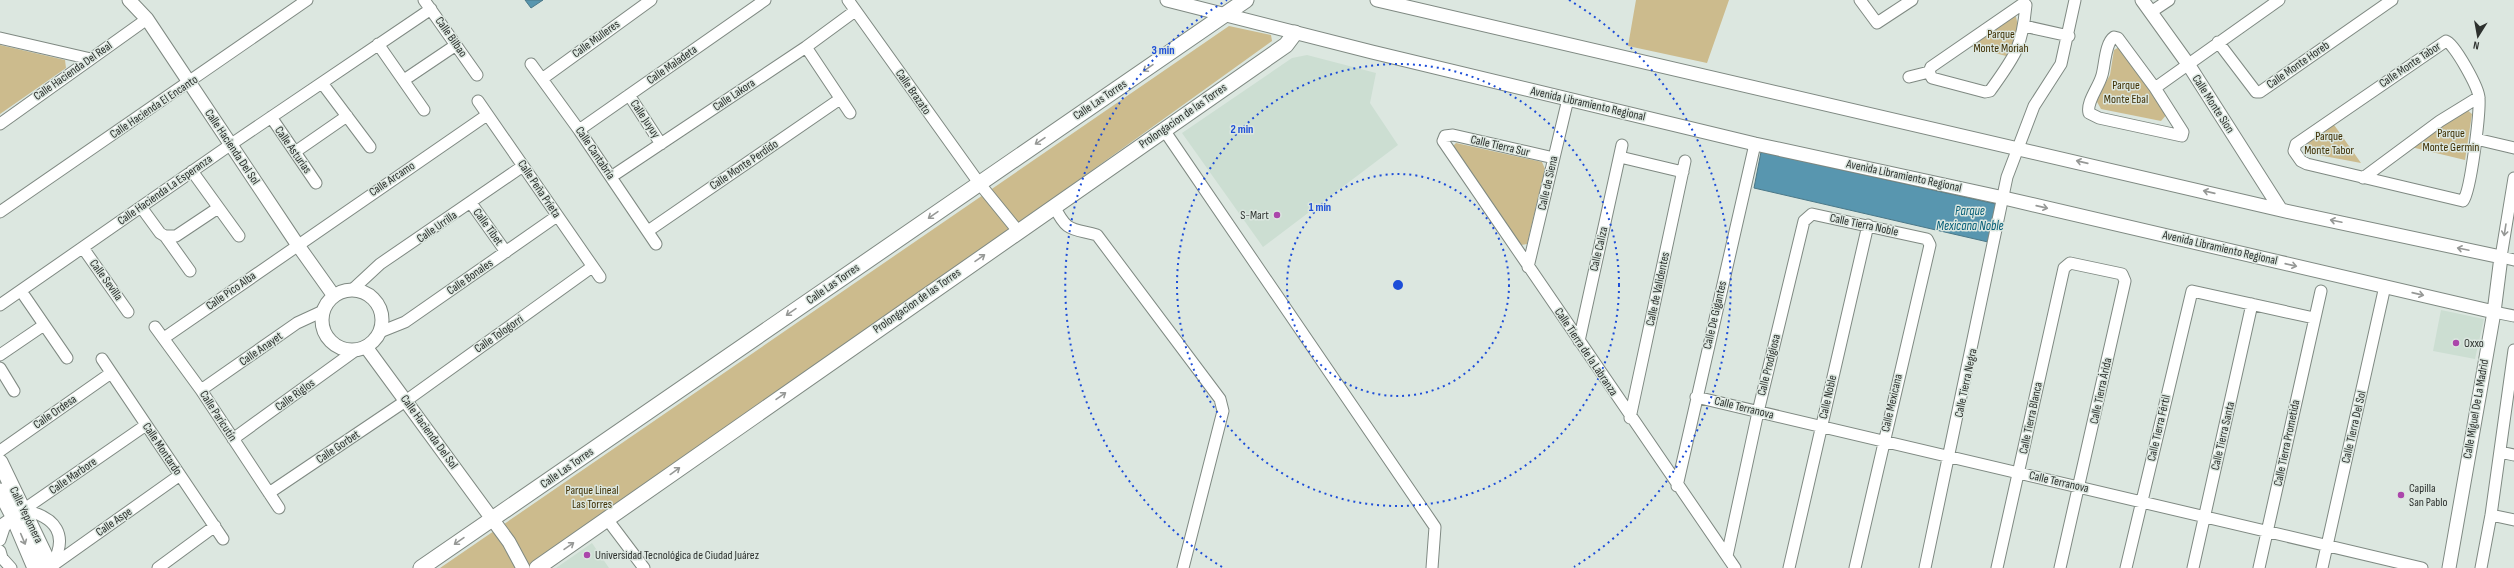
<svg xmlns="http://www.w3.org/2000/svg" width="2514" height="568" font-family="'Sofia Sans Condensed',sans-serif">
  <style>
    .built { fill: #ccded2 }
    .green { fill: #ccbb8d }
    .water { fill: #5896af; stroke: #4b7888 }
    .lines { fill: none; stroke-linecap: round; stroke-linejoin: round }
    .minor-casing { stroke: #7f8982; stroke-width: 13 }
    .tertiary-casing { stroke: #7f8982; stroke-width: 15 }
    .secondary-casing { stroke: #7f8982; stroke-width: 17 }
    .minor { stroke: #fff; stroke-width: 11 }
    .tertiary { stroke: #fff; stroke-width: 13 }
    .secondary { stroke: #fff; stroke-width: 15 }
    .oneway { stroke: #969896 }
    .ring { fill: none; stroke: #1d4ed8; stroke-width: 2; stroke-dasharray: 2 4 }
    .poi-dot { fill: #ab46ab; stroke: #dce7e0; stroke-width: 1.5 }
    .labels { text-anchor: middle; dominant-baseline: central; stroke-width: 3; stroke-linejoin: round; paint-order: stroke }
    .park-label { font-size: 12px; fill: #3d2e01; stroke: #dce7e0 }
    .street-label { font-size: 12px; fill: #2d312e; stroke: #dce7e0 }
    .poi-label { font-size: 12px; fill: #2d312e; stroke: #dce7e0; text-anchor: start }
    .water-label { font-size: 13px; font-style: italic; fill: #025b75; stroke: #dce7e0 }
    .centre { fill: #1d4ed8; stroke: #dce7e0; stroke-width: 2 }
    .ring-label { font-size: 12px; text-anchor: middle; font-weight: bold; fill: #1d4ed8; stroke: #dce7e0; stroke-width: 3; stroke-linejoin: round; paint-order: stroke }
  </style>
  <rect width="100%" height="100%" fill="#dce7e0"/>
  <path class="built" d="M1307,55L1376,73L1370,103L1398,145L1263,247L1182,133L1292,58Z
    M2441,310L2484,319L2475,359L2433,351Z
    M592,543L609,568H556Z"/>
  <path class="green" d="M1636,0H1729L1707,63L1628,46Z
    M2015,14C2021,30 2016,43 2006,56L1969,46Z
    M1229,26L1271,35L1272,41L607,519L528,568H440Z
    M0,45L65,60L66,68L0,114Z
    M2121,46L2168,113L2161,121L2101,109L2096,100L2110,75L2114,50Z
    M2466,109L2472,114L2465,160L2411,147Z
    M2332,122L2361,163L2313,154L2307,141Z
    M1456,143L1542,162L1545,169L1527,244L1521,245L1453,146Z"/>
  <path class="water" d="M525,0H543L531,8Z
    M1761,152L1996,204L1988,242L1754,188Z"/>
  <g class="lines">
    <defs>
      <path id="minor" d="M424,0L477,75
        M848,0L979,183L1018,231
        M1860,0L1877,23L1912,0
        M2024,3L2026,5C2022,48 2015,56 1990,91L1985,92L1932,78L1929,72L1931,67Z
        M2151,12L2169,0
        M2024,26L2069,36
        M2114,37L2118,38L2155,88L2183,132L2182,136L2099,118L2089,113C2086,102 2099,87 2102,75C2105,65 2105,43 2114,37Z
        M0,38L91,59
        M2446,41C2454,43 2479,88 2479,98C2480,113 2471,191 2463,201L2307,164L2301,161L2294,151L2296,144Z
        M2218,42L2256,92H2260L2392,0
        M378,44L424,110
        M806,47L850,113
        M531,64L579,130L656,244
        M1909,77L1929,72
        M542,79L651,0
        M404,80L456,45
        M322,83L370,147
        M2155,88L2279,0
        M629,95L661,144
        M478,101L600,277
        M271,117L316,183
        M0,124L147,19
        M579,130L765,0
        M1164,130L1435,527L1432,568
        M2476,139L2514,148
        M295,152L347,116
        M1620,157L1683,172
        M1554,158L1453,135L1445,136L1443,141L1735,568
        M192,171L239,236
        M611,177L806,47L855,11
        M2363,178L2440,121L2479,97
        M2514,178L2501,257L2514,260
        M471,203L506,252
        M1054,206C1067,232 1070,228 1097,235L1220,399L1223,411L1183,568
        M141,207L160,233L165,236L190,271
        M0,212L307,0
        M648,231L840,99
        M165,236H176L218,208
        M83,248L128,312
        M1528,267L1568,99
        M352,290L380,264L523,166
        M21,291L67,358
        M0,305L230,145L431,9
        M2494,312L2514,316
        M155,327L201,390L279,508
        M380,332L405,322L557,216
        M164,338L487,115
        M1579,341L1622,145
        M0,355L44,325
        M102,359L223,539
        M0,368L14,391
        M201,390L297,323L323,311
        M1696,397L2422,568
        M1630,418L1685,161
        M233,439L356,350
        M0,451L111,373
        M2500,452L2514,455
        M1677,486L1755,144
        M269,493L407,400L592,267
        M24,510C56,517 69,535 52,565
        M2491,515L2514,520
        M607,519L644,568
        M0,526L146,425
        M0,540L4,528L9,521
        M0,551L2,558L11,568
        M1727,556L1758,412L1804,221L1812,214L1927,239L1930,245L1855,568
        M49,568L180,475
        M158,568L215,526
        M1789,568L1868,225
        M1925,568L2007,177L2034,106L2061,64L2075,0
        M1997,568L2064,268L2070,263L2122,274L2125,281L2060,568
        M2126,568L2192,291L2314,318
        M2193,568L2252,304
        M2259,568L2321,291
        M2322,568L2385,286
        M2481,568L2491,515L2514,350"/>
      <path id="tertiary" d="M129,0L147,19L297,244L334,296
        M1167,0L1372,52L1755,144L2004,198L2494,312
        M1377,0L2281,210L2501,257L2494,312L2449,568
        M2142,0L2188,64L2281,210
        M322 320a30 30 0 1 1 60 0a30 30 0 1 1-60 0Z
        M366,347L509,542L523,568"/>
      <path id="secondary" d="M0,462L51,568
        M0,491L13,516L35,568
        M421,568L1246,0
        M537,568L1286,45L1295,33"/>
    </defs>
    <use href="#minor" class="minor-casing"/>
    <use href="#tertiary" class="tertiary-casing"/>
    <use href="#secondary" class="secondary-casing"/>
    <use href="#minor" class="minor"/>
    <use href="#tertiary" class="tertiary"/>
    <use href="#secondary" class="secondary"/>
  </g>
  <defs><path id="oneway-shaft" d="M-6 0H5M1.5-3L5.5 0L1.5 3" fill="none" stroke-width="1.6" stroke-linecap="round" stroke-linejoin="round"/></defs>
  <g class="oneway">
    <use href="#oneway-shaft" transform="translate(1148 68) rotate(146)"/>
    <use href="#oneway-shaft" transform="translate(1040 141) rotate(146)"/>
    <use href="#oneway-shaft" transform="translate(2082 162) rotate(-167)"/>
    <use href="#oneway-shaft" transform="translate(2209 192) rotate(-167)"/>
    <use href="#oneway-shaft" transform="translate(2042 207) rotate(13)"/>
    <use href="#oneway-shaft" transform="translate(933 215) rotate(145)"/>
    <use href="#oneway-shaft" transform="translate(2336 221) rotate(-168)"/>
    <use href="#oneway-shaft" transform="translate(2505 230) rotate(99)"/>
    <use href="#oneway-shaft" transform="translate(2463 249) rotate(-168)"/>
    <use href="#oneway-shaft" transform="translate(980 258) rotate(-35)"/>
    <use href="#oneway-shaft" transform="translate(2291 265) rotate(13)"/>
    <use href="#oneway-shaft" transform="translate(2418 294) rotate(13)"/>
    <use href="#oneway-shaft" transform="translate(791 312) rotate(145)"/>
    <use href="#oneway-shaft" transform="translate(781 396) rotate(-35)"/>
    <use href="#oneway-shaft" transform="translate(675 471) rotate(-36)"/>
    <use href="#oneway-shaft" transform="translate(23 539) rotate(67)"/>
    <use href="#oneway-shaft" transform="translate(459 541) rotate(145)"/>
    <use href="#oneway-shaft" transform="translate(569 546) rotate(-35)"/>
  </g>
  <g class="ring">
    <circle cx="1398" cy="285" r="111"/>
    <circle cx="1398" cy="285" r="221"/>
    <path d="M1222 567A332 332 0 0 1 1227 0M1569 0A332 332 0 0 1 1574 567"/>
  </g>
  <g class="poi-dot">
    <circle cx="1277" cy="215" r="4"/>
    <circle cx="2456" cy="343" r="4"/>
    <circle cx="2401" cy="495" r="4"/>
    <circle cx="587" cy="555" r="4"/>
  </g>
  <g class="labels">
    <g class="park-label">
      <text x="2001" y="34">Parque<tspan x="2001" dy="14">Monte Moriah</tspan></text>
      <text x="2126" y="85">Parque<tspan x="2126" dy="14">Monte Ebal</tspan></text>
      <text x="2451" y="133">Parque<tspan x="2451" dy="14">Monte Germin</tspan></text>
      <text x="2329" y="136">Parque<tspan x="2329" dy="14">Monte Tabor</tspan></text>
      <text x="592" y="490">Parque Lineal<tspan x="592" dy="14">Las Torres</tspan></text>
    </g>
    <g class="street-label">
      <text transform="translate(451 37) rotate(55)">Calle Bilbao</text>
      <text transform="translate(596 39) rotate(-36)">Calle Mulleres</text>
      <text transform="translate(672 65) rotate(-35)">Calle Maladeta</text>
      <text transform="translate(2298 65) rotate(-35)">Calle Monte Horeb</text>
      <text transform="translate(2410 65) rotate(-34)">Calle Monte Tabor</text>
      <text transform="translate(73 71) rotate(-35)">Calle Hacienda Del Real</text>
      <text transform="translate(913 92) rotate(55)">Calle Brazato</text>
      <text transform="translate(734 95) rotate(-34)">Calle Lakora</text>
      <text transform="translate(1100 100) rotate(-34)">Calle Las Torres</text>
      <text transform="translate(1588 104) rotate(13)">Avenida Libramiento Regional</text>
      <text transform="translate(2213 104) rotate(57)">Calle Monte Sion</text>
      <text transform="translate(154 107) rotate(-34)">Calle Hacienda El Encanto</text>
      <text transform="translate(1183 116) rotate(-35)">Prolongacion de las Torres</text>
      <text transform="translate(645 119) rotate(56)">Calle Juyuy</text>
      <text transform="translate(1500 146) rotate(13)">Calle Tierra Sur</text>
      <text transform="translate(232 147) rotate(56)">Calle Hacienda Del Sol</text>
      <text transform="translate(293 150) rotate(55)">Calle Asturias</text>
      <text transform="translate(595 153) rotate(56)">Calle Cantabria</text>
      <text transform="translate(744 165) rotate(-34)">Calle Monte Perdido</text>
      <text transform="translate(1904 176) rotate(12)">Avenida Libramiento Regional</text>
      <text transform="translate(392 179) rotate(-34)">Calle Arcamo</text>
      <text transform="translate(1548 183) rotate(-77)">Calle de Siena</text>
      <text transform="translate(539 189) rotate(56)">Calle Peña Prieta</text>
      <text transform="translate(165 190) rotate(-35)">Calle Hacienda La Esperanza</text>
      <text transform="translate(1864 225) rotate(12)">Calle Tierra Noble</text>
      <text transform="translate(437 227) rotate(-35)">Calle Urrilla</text>
      <text transform="translate(488 227) rotate(54)">Calle Tíbet</text>
      <text transform="translate(2220 248) rotate(13)">Avenida Libramiento Regional</text>
      <text transform="translate(1599 249) rotate(-77)">Calle Caliza</text>
      <text transform="translate(470 277) rotate(-35)">Calle Bonales</text>
      <text transform="translate(106 280) rotate(54)">Calle Sevilla</text>
      <text transform="translate(833 284) rotate(-35)">Calle Las Torres</text>
      <text transform="translate(1658 289) rotate(-78)">Calle de Validentes</text>
      <text transform="translate(231 291) rotate(-35)">Calle Pico Alba</text>
      <text transform="translate(917 301) rotate(-35)">Prolongacion de las Torres</text>
      <text transform="translate(1715 315) rotate(-77)">Calle De Gigantes</text>
      <text transform="translate(499 334) rotate(-35)">Calle Tologorri</text>
      <text transform="translate(261 349) rotate(-35)">Calle Anayet</text>
      <text transform="translate(1586 352) rotate(56)">Calle Tierra de la Labranza</text>
      <text transform="translate(1769 365) rotate(-76)">Calle Prodigiosa</text>
      <text transform="translate(1966 383) rotate(-78)">Calle Tierra Negra</text>
      <text transform="translate(2101 391) rotate(-78)">Calle Tierra Árida</text>
      <text transform="translate(295 395) rotate(-36)">Calle Riglos</text>
      <text transform="translate(1828 397) rotate(-77)">Calle Noble</text>
      <text transform="translate(1892 403) rotate(-77)">Calle Mexicana</text>
      <text transform="translate(1744 408) rotate(14)">Calle Terranova</text>
      <text transform="translate(2476 409) rotate(-80)">Calle Miguel De La Madrid</text>
      <text transform="translate(55 412) rotate(-35)">Calle Ordesa</text>
      <text transform="translate(218 416) rotate(57)">Calle Paricutín</text>
      <text transform="translate(2031 418) rotate(-78)">Calle Tierra Blanca</text>
      <text transform="translate(2354 427) rotate(-77)">Calle Tierra Del Sol</text>
      <text transform="translate(2159 428) rotate(-77)">Calle Tierra Fértil</text>
      <text transform="translate(429 432) rotate(54)">Calle Hacienda Del Sol</text>
      <text transform="translate(2223 436) rotate(-77)">Calle Tierra Santa</text>
      <text transform="translate(2287 443) rotate(-78)">Calle Tierra Prometida</text>
      <text transform="translate(338 447) rotate(-34)">Calle Gorbet</text>
      <text transform="translate(162 449) rotate(56)">Calle Montardo</text>
      <text transform="translate(567 468) rotate(-35)">Calle Las Torres</text>
      <text transform="translate(73 476) rotate(-35)">Calle Marbore</text>
      <text transform="translate(2059 482) rotate(13)">Calle Terranova</text>
      <text transform="translate(26 515) rotate(64)">Calle Yepómera</text>
      <text transform="translate(114 522) rotate(-35)">Calle Aspe</text>
    </g>
    <g class="poi-label">
      <text x="1269" y="215" text-anchor="end">S-Mart</text>
      <text x="2464" y="343">Oxxo</text>
      <text x="2409" y="488">Capilla<tspan x="2409" dy="14">San Pablo</tspan></text>
      <text x="595" y="555">Universidad Tecnológica de Ciudad Juárez</text>
    </g>
    <g class="water-label">
      <text x="1970" y="211">Parque<tspan x="1970" dy="15">Mexicana Noble</tspan></text>
    </g>
  </g>
  <circle cx="1398" cy="285" r="6" class="centre"/>
  <g class="ring-label">
    <text x="1163" y="54">3 min</text>
    <text x="1242" y="133">2 min</text>
    <text x="1320" y="211">1 min</text>
  </g>
  <g transform="translate(2478 36) rotate(191)" stroke="#dce7e0" stroke-width="3" paint-order="stroke">
  <path d="M0-3L7 15L0 10L-7 15Z" fill="#2d312e"/>
  <text y="-6" font-size="11" font-weight="bold" text-anchor="middle" fill="#2d312e">N</text>
  </g>
</svg>
